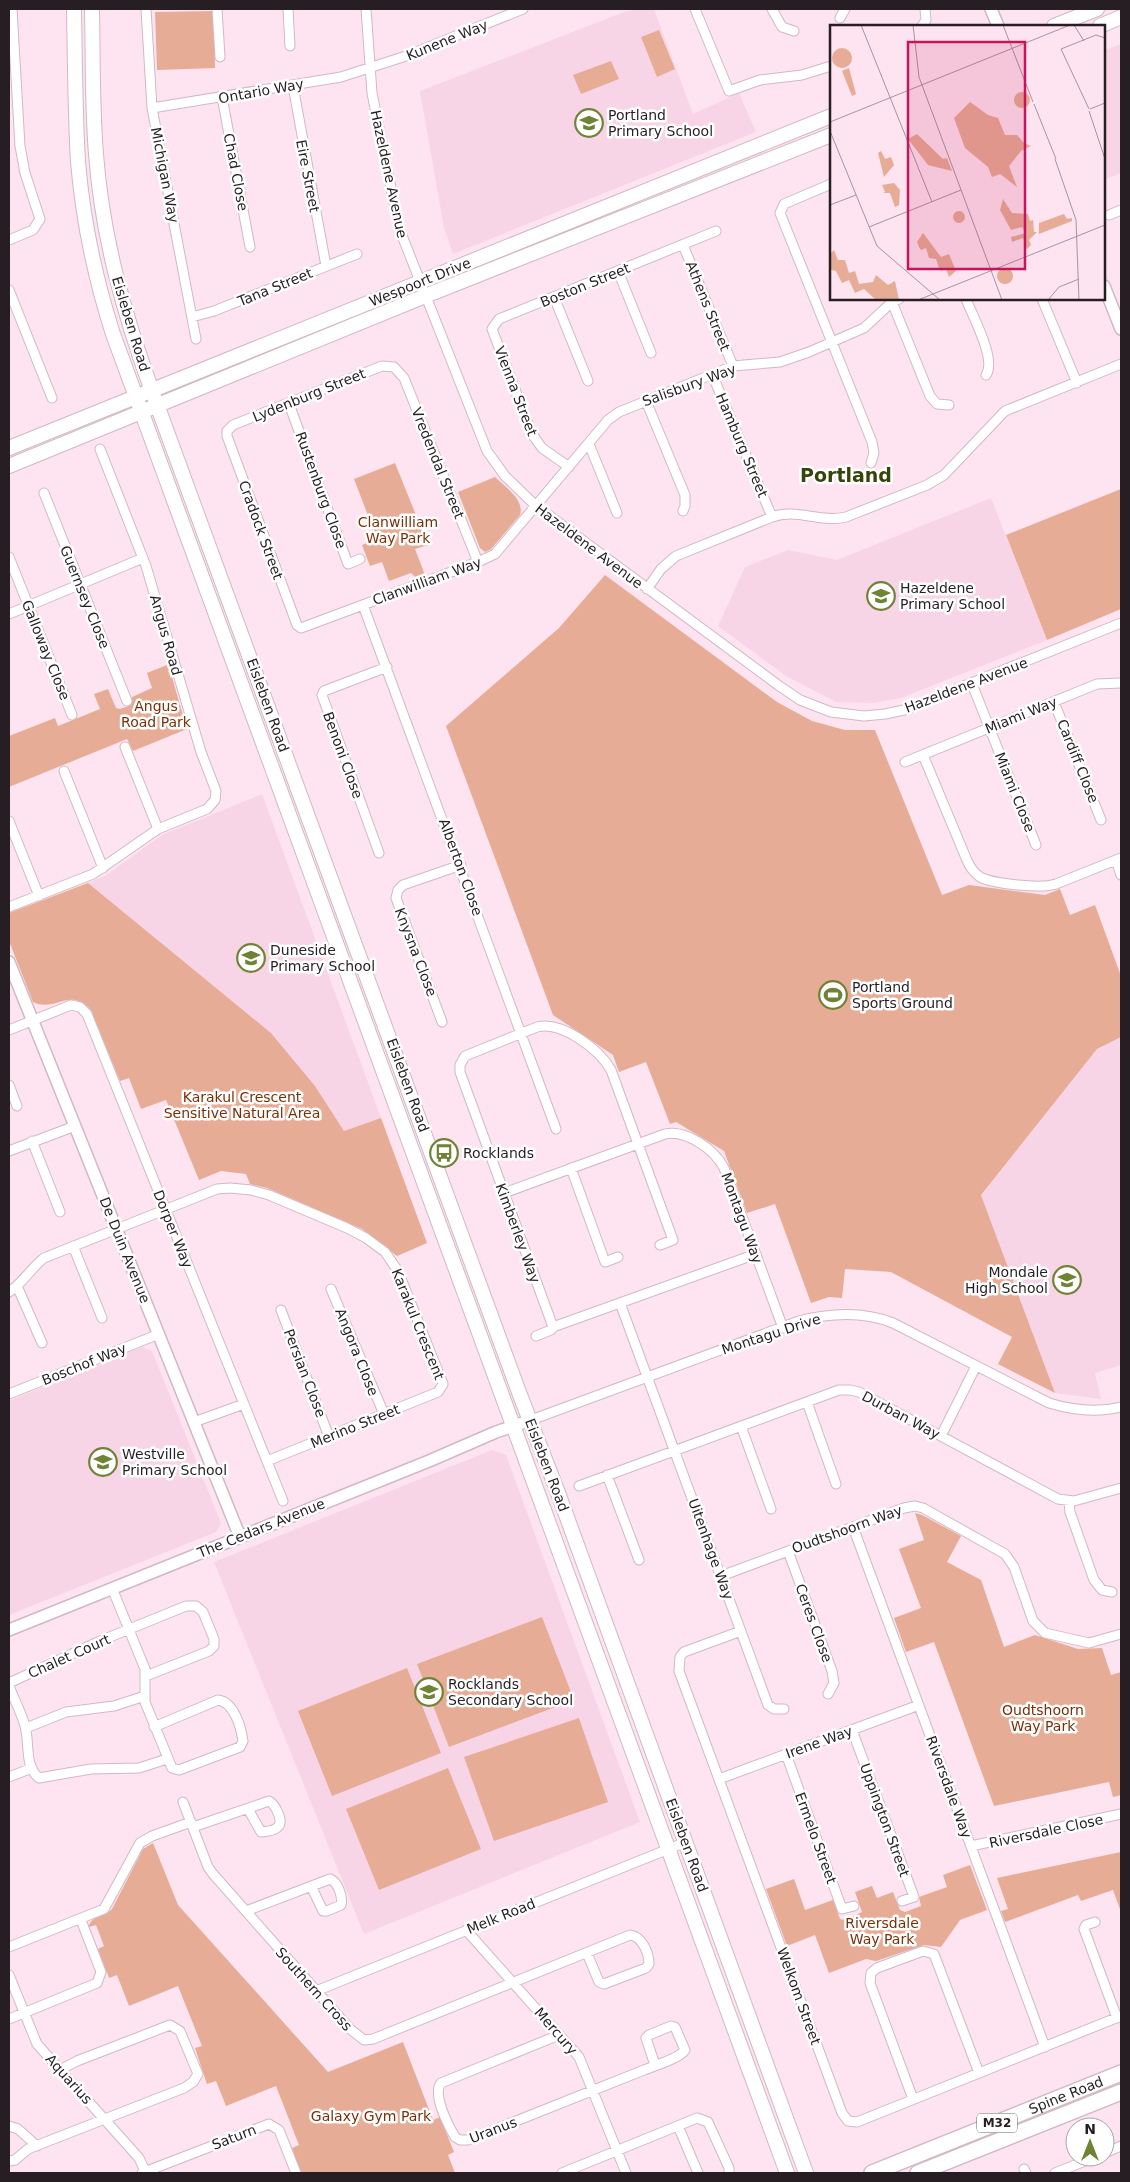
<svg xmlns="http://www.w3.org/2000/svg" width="1130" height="2182" font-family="'DejaVu Sans',sans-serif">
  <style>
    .built { fill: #f8d5e6 }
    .green { fill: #e7ac96 }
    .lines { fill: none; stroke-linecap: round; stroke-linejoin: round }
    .minor-casing { stroke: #d2b8c5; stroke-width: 11 }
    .tertiary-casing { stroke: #d2b8c5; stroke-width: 14 }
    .secondary-casing { stroke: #d2b8c5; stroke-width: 16 }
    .primary-casing { stroke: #d2b8c5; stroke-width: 18 }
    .minor { stroke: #fff; stroke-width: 9 }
    .tertiary { stroke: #fff; stroke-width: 11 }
    .secondary { stroke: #fff; stroke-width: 14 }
    .primary { stroke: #fff; stroke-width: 15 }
    .labels { text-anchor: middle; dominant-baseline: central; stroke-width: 5; stroke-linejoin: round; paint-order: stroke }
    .shield { fill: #fff; stroke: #686265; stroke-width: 1 }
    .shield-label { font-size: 12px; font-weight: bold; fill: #271e23 }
    .street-label { font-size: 14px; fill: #271e23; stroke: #fff }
    .poi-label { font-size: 14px; fill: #271e23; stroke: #fff; text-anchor: start }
    .park-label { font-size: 14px; fill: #802d06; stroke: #fff }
    .district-label { font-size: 19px; font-weight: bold; fill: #36440a; stroke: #fff }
    .inset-road { fill: none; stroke: #a8949e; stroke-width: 1 }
    .view { fill: #c2185b; fill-opacity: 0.15; stroke: #c2185b; stroke-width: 2.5 }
    .inset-edge { fill: none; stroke: #271e23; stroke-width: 2.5 }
  </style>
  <rect width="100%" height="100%" fill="#fee3f0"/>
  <path class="built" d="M639,9H654L693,114L739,93L756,132L453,254L444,228L420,91L624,12Z
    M1121,44V173L1104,180V50Z
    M991,498L1047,640L901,698L873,703L836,702L786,676L718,626L745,567L788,550L837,560Z
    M262,794L381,1118L344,1131L315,1086L271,1033L88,883L105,876L162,835Z
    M1121,1037V1365L1095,1373L1101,1399L1055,1393L981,1195L1097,1049Z
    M142,1347L152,1351L221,1523L216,1532L9,1615V1401Z
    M492,1450L506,1455L640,1822L364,1934L214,1562Z"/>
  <path class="green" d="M214,11L215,68L157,70L155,12Z
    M659,30L675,69L657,77L641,37Z
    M611,61L619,79L581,94L573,75Z
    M395,463L428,545L415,549L425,575L416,578L411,573L389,581L382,562L370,566L362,545L377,539L354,479Z
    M495,477C504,486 525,500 520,515L491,549L485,552L480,548L458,492Z
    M1121,489V609L1047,640L1006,535Z
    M605,575L777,702L812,721L845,730H875L942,895L969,885L1045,895L1060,889L1070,915L1095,905L1121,976V1037L1097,1049L981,1195L1055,1393L998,1364L1012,1337L891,1272L845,1269L842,1298L829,1297L811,1303L775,1204L747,1213L724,1151L676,1122L670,1124L646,1062L619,1072L613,1055L553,1015L446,726L559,628Z
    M167,665L169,667L187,729L133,751L127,739L9,787V736L55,718L58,726L100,709L94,694L108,689L116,708L120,709L131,705L132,697L152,688L147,673Z
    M88,883L271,1033L315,1086L344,1131L381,1118L427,1243L397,1256L362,1229L267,1188L250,1184L246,1174L221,1171L199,1180L166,1100L141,1109L129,1078L120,1081L91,1010C69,986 56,1013 33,1002L9,941V913Z
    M915,1513L922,1515L961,1536L947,1562L981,1580L1004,1647L1035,1635L1078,1649L1102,1648L1111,1675L1121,1672V1795L1113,1797L1109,1782L994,1806L934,1642L906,1652L894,1618L921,1608L899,1549L924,1540Z
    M542,1617L574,1700L449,1747L417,1664Z
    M407,1668L441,1753L332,1796L298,1711Z
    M579,1718L608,1802L494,1841L464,1757Z
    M448,1768L481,1849L379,1890L346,1809Z
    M153,1843L178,1905L328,2072L403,2042L433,2120L440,2117L454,2152L448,2155L455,2173H310V2172L300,2173L292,2148L299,2145L276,2086L226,2106L216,2081L207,2084L195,2048L202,2046L178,1986L129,2006L117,1975L109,1978L98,1949L104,1946L96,1925L89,1927C90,1916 105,1917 112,1909L143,1849Z
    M1121,1852V1912L1113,1890L1081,1901L1078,1895L1005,1922L1001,1911L1008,1909L997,1878Z
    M970,1865L987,1910L960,1920L941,1947L924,1945L876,1961L866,1959L829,1973L815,1935L787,1946L766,1889L794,1879L805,1910L833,1900L840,1919L845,1920L862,1912L855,1892L872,1886L877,1898L893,1892L900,1910L905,1912L921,1906L919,1897L947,1887L943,1875Z"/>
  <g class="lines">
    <defs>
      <path id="minor" d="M146,9L152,108L196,339
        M217,9L220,57
        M288,9L290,46
        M366,9L372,93L399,228L487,451L505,476L535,505L778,685L800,700L831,712L864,716L885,714L904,710L1121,623
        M695,9L729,91L760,80L802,75L831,66
        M772,9L782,27L794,31
        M840,18L845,9
        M922,26L926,20L925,9
        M293,86L326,266
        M222,97L250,247
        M152,108L341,77L406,56L523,9
        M831,184L784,204L780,213L872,442L874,453L871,463
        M1109,215L1121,210
        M9,240L33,230L40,219L25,173L20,146L12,9
        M683,245L733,366
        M618,271L651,353
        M9,290L52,398
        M554,297L588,381
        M966,299C972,315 997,360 986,375
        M1042,299L1077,383
        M892,302L930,396L937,404L949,405
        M192,317L214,311L357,254
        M712,374L772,517
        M646,401L685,495V506L683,511
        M289,404L348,564L360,559
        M589,444L617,513
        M569,467L542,448L532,434L492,329L499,319L716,231
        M44,493L127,701
        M9,557L72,715
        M478,562L404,378L394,367L382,366L233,425L227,431V436L297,625L301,628L478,562L495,554L608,420L619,412L733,366L780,362L809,352L864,328L892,302L899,299
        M647,589L661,569L676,556L772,517C796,508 820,523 846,517L927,485L944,475L1005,411L1121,364
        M363,605L556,1129
        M9,614L143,558
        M972,684L1036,845
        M1054,702L1101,820
        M125,747L158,829
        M923,755L966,858C969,866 973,872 980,877C994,884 1041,889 1056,884L1121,858
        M905,762L1097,684L1121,683
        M64,771L103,868
        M9,821L39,896
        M379,853L322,695L324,691L387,667
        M1116,860L1121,875
        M9,907L93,874L158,829L207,809L215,800L216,791L201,752L146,566L100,449
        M442,1022L396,898L398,890L403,885L461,865
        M9,1030L71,1005L80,1007L87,1014L283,1501
        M9,1085L17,1106
        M32,1141L60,1212
        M9,1151L75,1126
        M571,1168L605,1262L618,1257
        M504,1193L665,1134C686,1129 715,1150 724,1168L783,1328
        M660,1245L673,1240L611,1070C599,1049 562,1021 537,1027L465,1056L460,1065V1072L553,1327L756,1254
        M73,1246L102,1318
        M17,1286L42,1343
        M331,1289L384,1414
        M9,1292C23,1283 31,1268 44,1258L217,1189L230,1188L251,1190L269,1195L347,1228L366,1238L385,1252L398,1271L443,1384L438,1392L267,1461
        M620,1303L768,1705L774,1709H784
        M281,1310L329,1437
        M536,1336L551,1330L553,1327
        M9,1394L159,1334
        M807,1402L836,1484
        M531,1420L799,1321C830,1313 862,1311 893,1323L1049,1403C1072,1410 1097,1413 1121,1407
        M194,1422L244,1404
        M741,1426L771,1509
        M941,1436L976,1366
        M607,1475L639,1560
        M579,1486L839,1390H850L859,1392L1058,1499L1074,1501L1121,1488
        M1069,1501L1070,1512L1094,1580L1102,1590L1112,1592
        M853,1527L1045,2047
        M788,1551L832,1671L834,1683L828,1694
        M721,1576L904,1508L915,1506L923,1508L1005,1554L1014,1567L1033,1621L1045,1633L1089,1643L1121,1634
        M112,1588L145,1669V1702L172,1768L179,1770L240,1747L243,1741C241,1727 234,1702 218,1700L154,1727
        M741,1631L684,1652L680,1657L679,1671L842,2113L848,2121L857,2122L1121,2016
        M9,1683L100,1641L186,1606H196L203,1612L214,1639V1646L209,1651L146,1676
        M9,1686C14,1699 21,1712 25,1726C30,1743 24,1766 39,1778L91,1769L139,1768L167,1759
        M26,1728L66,1712L114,1706L145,1696
        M852,1730L914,1897L902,1901
        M786,1754L842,1909L854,1906
        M9,1777L32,1768
        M719,1779L919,1705
        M183,1802L208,1867L213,1874L350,2029L364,2040L373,2039L630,1935C642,1936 649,1953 649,1964L646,1968L604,1984L599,1982L587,1953
        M193,1827L269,1801C274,1804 276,1808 278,1813C285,1828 274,1831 261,1832L248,1809
        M971,1846L1121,1814
        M246,1911L330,1879C338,1882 343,1897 341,1905L327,1911H323L311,1886
        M1095,1922L1086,1925L1084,1929L1117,2018
        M466,1930L579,2057L626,2173
        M9,1947L104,1909L140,1843L152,1836L191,1822
        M9,1975L37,2044L139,2158L146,2173
        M316,1991L686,1842
        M9,2019L97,1983L101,1972L81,1920
        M559,2035L441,2083C432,2094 448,2125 455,2137L460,2140H468C527,2117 586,2093 644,2070C654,2066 680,2058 685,2050L675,2027L671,2026L649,2035L646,2038L655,2065
        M913,2099L870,1983L871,1973L877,1968L923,1951L934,1954L979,2073
        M9,2126L18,2129L37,2146
        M678,2126L698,2173
        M1105,2153L1121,2146
        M9,2161L15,2160L28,2149L184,2088L193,2082L198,2074L180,2031L170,2025L77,2061L60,2070
        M1024,2169L1026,2173
        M142,2173L269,2124L279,2130L296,2173
        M562,2173L697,2118L708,2122L729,2168V2173
        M1055,2173L1095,2157"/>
      <path id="tertiary" d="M991,9L998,26
        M1104,286L1121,329
        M9,962L240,1537
        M9,1630L429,1461L496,1432L531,1420"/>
      <path id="secondary" d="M74,9C75,60 75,111 78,162C83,220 95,278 113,334L787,2173
        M92,9C93,57 92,106 96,154C102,236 124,314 152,391L520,1395L557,1490L806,2173
        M1054,26L1097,9
        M1100,26L1121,17
        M9,448L831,116
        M9,466L425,296L831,135"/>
      <g id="primary">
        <path id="s1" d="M872,2173L1121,2073"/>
        <path d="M918,2173L1121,2092"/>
      </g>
    </defs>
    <use href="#minor" class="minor-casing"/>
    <use href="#tertiary" class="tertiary-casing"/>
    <use href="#secondary" class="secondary-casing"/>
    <use href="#primary" class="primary-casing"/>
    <use href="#minor" class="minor"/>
    <use href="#tertiary" class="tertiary"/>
    <use href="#secondary" class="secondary"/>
    <use href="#primary" class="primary"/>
  </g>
  <defs>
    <symbol id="school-ring" viewBox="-11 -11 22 22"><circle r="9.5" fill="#fff" stroke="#6f8334" stroke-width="1.5"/><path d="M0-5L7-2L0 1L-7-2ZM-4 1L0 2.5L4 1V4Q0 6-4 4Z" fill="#6f8334"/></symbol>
    <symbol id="stadium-ring" viewBox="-11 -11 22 22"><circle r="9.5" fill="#fff" stroke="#6f8334" stroke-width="1.5"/><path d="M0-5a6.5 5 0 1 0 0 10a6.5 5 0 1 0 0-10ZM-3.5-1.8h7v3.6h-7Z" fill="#6f8334"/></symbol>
    <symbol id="bus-ring" viewBox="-11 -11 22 22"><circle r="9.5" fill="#fff" stroke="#6f8334" stroke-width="1.5"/><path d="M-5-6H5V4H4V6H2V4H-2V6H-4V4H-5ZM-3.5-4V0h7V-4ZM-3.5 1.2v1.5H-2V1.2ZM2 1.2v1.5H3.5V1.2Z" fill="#6f8334"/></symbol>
  </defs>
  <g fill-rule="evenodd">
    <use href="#school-ring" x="573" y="107" width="32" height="32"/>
    <use href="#school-ring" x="865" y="580" width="32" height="32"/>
    <use href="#school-ring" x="235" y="942" width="32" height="32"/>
    <use href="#stadium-ring" x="817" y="979" width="32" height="32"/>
    <use href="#bus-ring" x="428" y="1137" width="32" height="32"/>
    <use href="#school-ring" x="1051" y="1264" width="32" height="32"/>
    <use href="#school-ring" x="87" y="1446" width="32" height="32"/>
    <use href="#school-ring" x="413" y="1676" width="32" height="32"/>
  </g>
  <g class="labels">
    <rect class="shield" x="977" y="2113.5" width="40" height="19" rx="4"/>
    <g class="shield-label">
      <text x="997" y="2123">M32</text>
    </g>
    <g class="street-label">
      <text transform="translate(447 40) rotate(-22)">Kunene Way</text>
      <text transform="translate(261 91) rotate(-10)">Ontario Way</text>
      <text transform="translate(236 172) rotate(79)">Chad Close</text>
      <text transform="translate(389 174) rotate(78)">Hazeldene Avenue</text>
      <text transform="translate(165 175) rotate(79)">Michigan Way</text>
      <text transform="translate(308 176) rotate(79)">Eire Street</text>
      <text transform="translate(420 282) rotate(-22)">Wespoort Drive</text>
      <text transform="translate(585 285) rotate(-22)">Boston Street</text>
      <text transform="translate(275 287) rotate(-22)">Tana Street</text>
      <text transform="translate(708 306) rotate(68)">Athens Street</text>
      <text transform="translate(131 324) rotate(73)">Eisleben Road</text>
      <text transform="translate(689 385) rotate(-20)">Salisbury Way</text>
      <text transform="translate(516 391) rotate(69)">Vienna Street</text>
      <text transform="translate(309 395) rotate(-22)">Lydenburg Street</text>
      <text transform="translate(742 445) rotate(67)">Hamburg Street</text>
      <text transform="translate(438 463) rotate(68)">Vredendal Street</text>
      <text transform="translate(321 490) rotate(70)">Rustenburg Close</text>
      <text transform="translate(261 530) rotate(70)">Cradock Street</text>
      <text transform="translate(589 546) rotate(37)">Hazeldene Avenue</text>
      <text transform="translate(427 581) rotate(-20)">Clanwilliam Way</text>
      <text transform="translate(85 597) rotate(68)">Guernsey Close</text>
      <text transform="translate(166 635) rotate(74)">Angus Road</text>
      <text transform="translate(46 650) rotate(68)">Galloway Close</text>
      <text transform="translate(966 685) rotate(-21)">Hazeldene Avenue</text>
      <text transform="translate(268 705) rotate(70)">Eisleben Road</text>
      <text transform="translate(1021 715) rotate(-22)">Miami Way</text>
      <text transform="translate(343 755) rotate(70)">Benoni Close</text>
      <text transform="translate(1078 761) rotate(68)">Cardiff Close</text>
      <text transform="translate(1015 792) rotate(68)">Miami Close</text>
      <text transform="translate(461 867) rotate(70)">Alberton Close</text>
      <text transform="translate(416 952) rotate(69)">Knysna Close</text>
      <text transform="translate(408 1085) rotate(70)">Eisleben Road</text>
      <text transform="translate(742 1218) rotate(70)">Montagu Way</text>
      <text transform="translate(173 1229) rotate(68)">Dorper Way</text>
      <text transform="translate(518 1233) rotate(70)">Kimberley Way</text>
      <text transform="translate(125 1250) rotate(68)">De Duin Avenue</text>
      <text transform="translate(418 1324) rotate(68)">Karakul Crescent</text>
      <text transform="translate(771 1334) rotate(-18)">Montagu Drive</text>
      <text transform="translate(357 1352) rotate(68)">Angora Close</text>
      <text transform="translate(84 1364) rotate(-22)">Boschof Way</text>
      <text transform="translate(305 1373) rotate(69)">Persian Close</text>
      <text transform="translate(901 1415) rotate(28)">Durban Way</text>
      <text transform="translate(355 1426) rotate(-22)">Merino Street</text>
      <text transform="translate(547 1465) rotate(69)">Eisleben Road</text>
      <text transform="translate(261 1528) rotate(-22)">The Cedars Avenue</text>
      <text transform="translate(847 1529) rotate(-20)">Oudtshoorn Way</text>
      <text transform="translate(711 1549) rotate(70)">Uitenhage Way</text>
      <text transform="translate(814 1623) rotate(70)">Ceres Close</text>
      <text transform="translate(69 1656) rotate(-24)">Chalet Court</text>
      <text transform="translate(819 1742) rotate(-20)">Irene Way</text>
      <text transform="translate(949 1787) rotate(70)">Riversdale Way</text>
      <text transform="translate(885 1820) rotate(70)">Uppington Street</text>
      <text transform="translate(1046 1831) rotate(-12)">Riversdale Close</text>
      <text transform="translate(816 1838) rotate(70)">Ermelo Street</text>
      <text transform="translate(687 1845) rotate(70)">Eisleben Road</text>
      <text transform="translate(501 1916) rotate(-22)">Melk Road</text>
      <text transform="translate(314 1989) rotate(48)">Southern Cross</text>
      <text transform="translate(799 1996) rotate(70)">Welkom Street</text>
      <text transform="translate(556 2031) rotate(49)">Mercury</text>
      <text transform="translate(69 2079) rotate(48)">Aquarius</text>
      <text stroke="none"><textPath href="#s1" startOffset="209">Spine Road</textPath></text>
      <text transform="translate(493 2130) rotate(-21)">Uranus</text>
      <text transform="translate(234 2137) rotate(-21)">Saturn</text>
    </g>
    <g class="poi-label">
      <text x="608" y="115">Portland<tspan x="608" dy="16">Primary School</tspan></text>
      <text x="900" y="588">Hazeldene<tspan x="900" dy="16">Primary School</tspan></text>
      <text x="270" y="950">Duneside<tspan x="270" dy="16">Primary School</tspan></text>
      <text x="852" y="987">Portland<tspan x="852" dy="16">Sports Ground</tspan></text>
      <text x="463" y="1153">Rocklands</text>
      <text x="1048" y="1272" text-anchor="end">Mondale<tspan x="1048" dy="16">High School</tspan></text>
      <text x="122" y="1454">Westville<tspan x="122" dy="16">Primary School</tspan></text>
      <text x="448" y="1684">Rocklands<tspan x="448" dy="16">Secondary School</tspan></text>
    </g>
    <g class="park-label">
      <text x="398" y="522">Clanwilliam<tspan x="398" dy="16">Way Park</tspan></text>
      <text x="156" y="706">Angus<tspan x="156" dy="16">Road Park</tspan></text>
      <text x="242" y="1097">Karakul Crescent<tspan x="242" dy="16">Sensitive Natural Area</tspan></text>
      <text x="1043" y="1710">Oudtshoorn<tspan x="1043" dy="16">Way Park</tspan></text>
      <text x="882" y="1923">Riversdale<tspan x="882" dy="16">Way Park</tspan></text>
      <text x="371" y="2116">Galaxy Gym Park</text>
    </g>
    <g class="district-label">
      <text x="846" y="475">Portland</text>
    </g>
  </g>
  <g transform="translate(830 25)">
    <rect width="275" height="275" fill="#fee3f0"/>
    <path d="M2 33a10 10 0 1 1 20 0a10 10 0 1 1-20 0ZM19,43L26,69L22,71L12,46ZM184 75a8 8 0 1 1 16 0a8 8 0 1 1-16 0ZM140,77L158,90L168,93L175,110H187L194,118L201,121L191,126L179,141L187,162L170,149L162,152L158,142L135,123L124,93ZM87,109L113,134L117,133L122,146L98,140L78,114ZM51,126L55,134L61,132L64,140L54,152L48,128ZM64,158L70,165L69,180L65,182L60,168H53L55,167L52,160ZM173,174L182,188L198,189L200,196L203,195L204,207H207L199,215L201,220L197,224L193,213L182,217L181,212L196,208L192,202L181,205L170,185ZM123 192a6 6 0 1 1 12 0a6 6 0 1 1-12 0ZM234,189L237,194L242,193V196L209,209V198ZM93,208L111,232L119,229L126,246L119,252L116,244L111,246L109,243L106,234L99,233L96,223L91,225L89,222L87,217ZM4,225L8,235H15L19,248L25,246L29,259L43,257L46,250L58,260L65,256L69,275H46L34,264L25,268L19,255L12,258L6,246L1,245L0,229ZM167 251a8 8 0 1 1 16 0a8 8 0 1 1-16 0Z" fill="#e7ac96"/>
    <path class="inset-road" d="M31,0L102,177M83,0L89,52L172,275M173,0L203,77M244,0L254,16M204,79L226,134M259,84L231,24L266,10L275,13M260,84L275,78M259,86L275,134M0,97L240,0M0,106L47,221L110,275M225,134L246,195L249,275M0,180L26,170M39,202L131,165M88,275L275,200M218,275L229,262L249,254"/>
    <path class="view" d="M78,17H195V244H78Z"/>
    <rect width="275" height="275" class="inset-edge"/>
  </g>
  <rect width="1130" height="2182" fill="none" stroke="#271e23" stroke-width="20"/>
  <g transform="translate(1090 2142)"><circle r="24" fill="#ffffff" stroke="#a9a5a7"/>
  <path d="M0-4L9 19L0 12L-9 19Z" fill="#6f8334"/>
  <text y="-8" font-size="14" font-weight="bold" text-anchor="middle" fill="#271e23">N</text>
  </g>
</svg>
